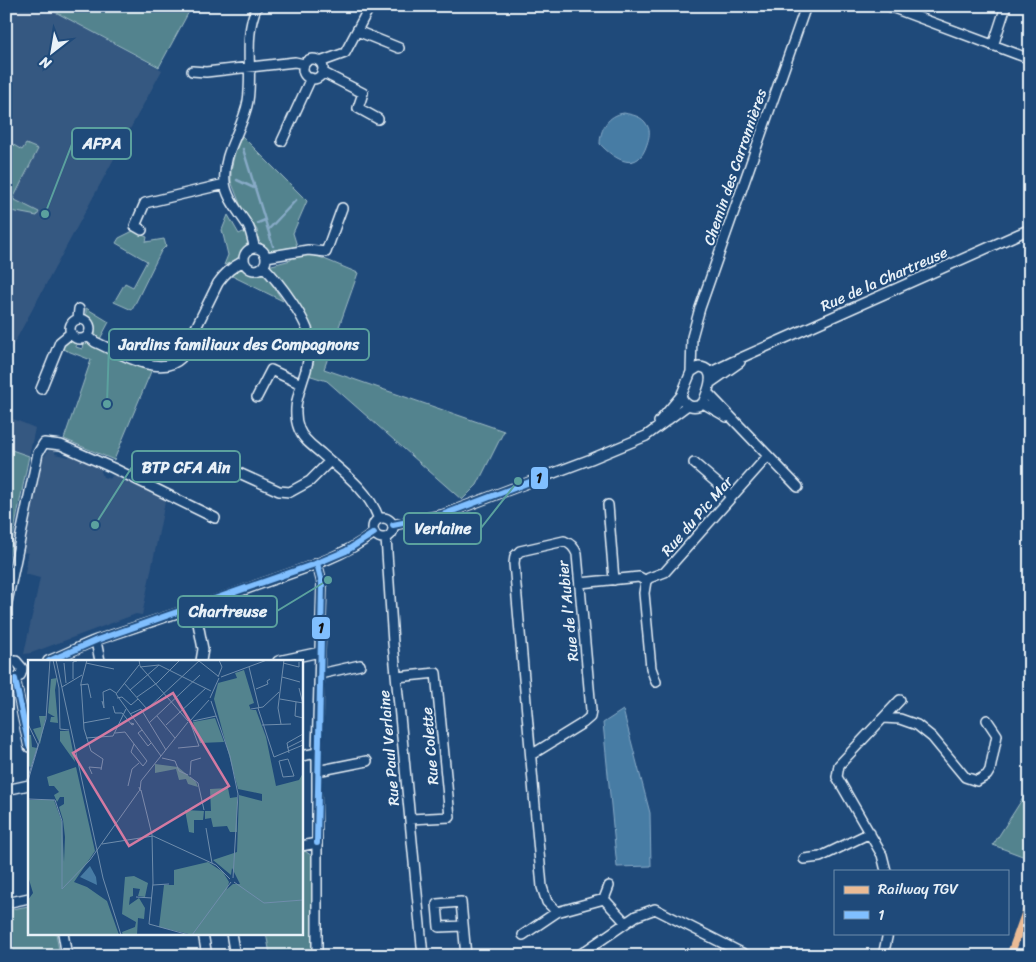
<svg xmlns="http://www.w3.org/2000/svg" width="1036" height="962" font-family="Sriracha,sans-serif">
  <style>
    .built { fill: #365881 }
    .green { fill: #53838e; stroke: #9ebac3 }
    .water { fill: #477ba4; stroke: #87aac6 }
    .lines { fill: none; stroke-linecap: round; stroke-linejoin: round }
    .stream { stroke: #87aac6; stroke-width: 2.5 }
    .street-casing { stroke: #e8f1f8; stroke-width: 12 }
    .street { stroke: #1f4a7a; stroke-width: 9 }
    .bus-1-casing { stroke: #1f4a7a; stroke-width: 10 }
    .bus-1 { stroke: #80bfff; stroke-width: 6 }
    .rail-1-casing { stroke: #1f4a7a; stroke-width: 11 }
    .rail-1 { stroke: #eabb95; stroke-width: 8 }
    .labels { text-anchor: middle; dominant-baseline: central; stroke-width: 4; stroke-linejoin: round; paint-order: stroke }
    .street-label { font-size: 15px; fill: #e8f1f8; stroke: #1f4a7a }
    .inset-road { fill: none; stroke: #6f8dac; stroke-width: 1 }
    .view { fill: #d37aa2; fill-opacity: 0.15; stroke: #d37aa2; stroke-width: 2.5 }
    .inset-edge { fill: none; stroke: #e8f1f8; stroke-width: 2.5 }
    .leader { fill: none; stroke: #5ba19e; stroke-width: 2 }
    .callout-dot { fill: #5ba19e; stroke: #1f4a7a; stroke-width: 2 }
    .callout { fill: #1f4a7a; stroke: #5ba19e; stroke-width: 2 }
    .callout-label { font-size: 16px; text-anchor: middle; font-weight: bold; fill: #e8f1f8 }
    .line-badge { stroke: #1f4a7a; stroke-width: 2 }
    .pale-badge-label { font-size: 14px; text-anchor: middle; font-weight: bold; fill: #111 }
  </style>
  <rect width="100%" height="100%" fill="#1f4a7a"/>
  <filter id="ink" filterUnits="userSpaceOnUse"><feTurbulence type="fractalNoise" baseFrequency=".02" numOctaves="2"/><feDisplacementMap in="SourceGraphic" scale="10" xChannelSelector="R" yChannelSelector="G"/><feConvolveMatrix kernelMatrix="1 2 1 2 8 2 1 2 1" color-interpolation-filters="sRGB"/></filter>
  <g filter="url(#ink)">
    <path class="built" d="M6,6H44L162,70L6,358Z
      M6,416L35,428L29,456L6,448Z
      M56,448L55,454L69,457L70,455L100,468L103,477L110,479L112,476L122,477L166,497L142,615L136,614L31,653L24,654L40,578L25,574L28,553L24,552L43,458L49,450Z"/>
    <path class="green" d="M44,6H192L159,67Z
      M242,136L307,201L293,233L297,246L270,252L259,241L257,230L242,209L231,181V170L235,152Z
      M12,144L22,150L26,144L38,149L13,199L39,212L37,216L6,210V155Z
      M228,215L239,234L243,232L246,233L248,242C241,255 239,260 224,265L228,255L222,230Z
      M133,231L147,237L146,242L164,239L166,246L161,251L132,310L114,302L125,283L133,287L147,261L116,243L119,238Z
      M305,251L358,273L324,369L504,431L477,485L462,500L327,381L308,375L313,364L314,346L268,266L291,260V254Z
      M235,268L262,274L267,277L283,301L230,275Z
      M86,308L109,322L100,339L96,337L94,325L86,315Z
      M70,341L77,342L76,347L82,349L83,343H89L152,369L114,460L64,439L91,360L60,348L64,343Z
      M6,448L29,456L6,571Z
      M1030,787V844L1025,857L993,845Z
      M301,851H305L312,856V956H278L277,952L270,954L266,933H301Z
      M29,906V933H56L60,956H6V929L12,909Z"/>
    <path class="water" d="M624,113C633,115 642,116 647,125C651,131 649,138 647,144C638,174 615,160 600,144C600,129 608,115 624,113Z
      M623,710L650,813L651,866L617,867L603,723Z"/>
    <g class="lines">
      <path class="stream" d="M243,149L273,246
        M237,180L254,188
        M258,223L265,220
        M268,230L296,200"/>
      <defs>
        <path id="street" d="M888,6L1030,59
          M357,31L399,48
          M993,46L1006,6
          M303 69a10 10 0 1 1 20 0a10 10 0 1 1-20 0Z
          M320,62L345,53L370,6
          M192,71L206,72L295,62L304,64
          M322,72L363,93L358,108L378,119
          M282,141L311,78
          M142,230L135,226L145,203L225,184
          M244 259a11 11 0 1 1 22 0a11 11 0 1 1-22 0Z
          M255,248C252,241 252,233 248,226C240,213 226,198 225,182C222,152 243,130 248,101C253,69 243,37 257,6
          M266,257L308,250L326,252L342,208
          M264,267C278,281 308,320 310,340C311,350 308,361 306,370C300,390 291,409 299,429C303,440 314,447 322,454C344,473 369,491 379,519
          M78,319L79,309
          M70 329a10 10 0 1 1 20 0a10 10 0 1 1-20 0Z
          M88,336L95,342C118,352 160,379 181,358L218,283C226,272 232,267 244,261
          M699,367C719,368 707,393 703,403C694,410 685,406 681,396L691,372Z
          M691,372L692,337L700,308L806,6
          M709,373L734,361L1030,229
          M710,383L740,362
          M41,389L60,342L71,333
          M707,392L798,487
          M257,397L271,370L301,384
          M703,403L727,417
          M659,422L681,396
          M694,463L732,496
          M215,466L228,468L279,491L290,492L310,481L330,461
          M608,505L614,580
          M373 528a10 10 0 1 1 20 0a10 10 0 1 1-20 0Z
          M393,525L442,515L591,459L646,436L688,405
          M386,538L393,643L423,956
          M317,563L322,583L317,753V956
          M646,581L644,593L651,668L656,682
          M580,583L639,577L646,581L649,578L665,572L768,456
          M6,607L38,453L44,443L61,445L113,468L215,518
          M195,608L203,649L201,661
          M96,641L100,661
          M48,661C65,655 80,646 97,640C149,622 201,606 252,587C293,572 339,560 374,533
          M278,661L320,652
          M6,663L9,661H16L22,668C22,678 14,682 6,677
          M320,674L360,665
          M397,677L436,673L450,817L410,819
          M15,679L29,747
          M883,718L900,719L917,725L932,737L965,777L977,781L987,775L990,770L997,735L987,720
          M531,755L583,723L590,717L591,710L577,554C574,547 571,544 564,541L520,551L515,556L514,563L542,887L547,902L557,912L604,899L626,923
          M301,756L317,753
          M317,771L367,761
          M6,790L29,785
          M301,846L317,843
          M804,859L820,857L870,833
          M886,871L882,855L837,777L839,765L900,700
          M604,899L609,886
          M6,903L29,898
          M463,926L439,927L437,904L461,902L466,956
          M63,933L67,956
          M203,933L207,956
          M231,933L235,956
          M523,935L557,912
          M578,956L636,916L655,909L748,956
          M883,956L888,933"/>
      </defs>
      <use href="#street" class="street-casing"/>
      <use href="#street" class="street"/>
      <defs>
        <path id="bus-1" d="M393,525L442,515L543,477
          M317,563L322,583L317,843
          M49,661L97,640L315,564L346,551L374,533
          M15,679L29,746"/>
      </defs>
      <use href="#bus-1" class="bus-1-casing"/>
      <use href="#bus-1" class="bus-1"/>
      <defs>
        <path id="rail-1" d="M1010,956L1030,900"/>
      </defs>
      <use href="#rail-1" class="rail-1-casing"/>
      <use href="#rail-1" class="rail-1"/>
    </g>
  </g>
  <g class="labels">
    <g class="street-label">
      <text transform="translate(735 167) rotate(-71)">Chemin des Carronnières</text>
      <text transform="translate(884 279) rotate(-24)">Rue de la Chartreuse</text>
      <text transform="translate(697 516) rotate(-49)">Rue du Pic Mar</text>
      <text transform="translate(568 611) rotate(-96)">Rue de l'Aubier</text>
      <text transform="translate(430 746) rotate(-95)">Rue Colette</text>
      <text transform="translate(389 748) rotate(-95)">Rue Paul Verlaine</text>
    </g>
  </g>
  <g transform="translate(28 660)">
    <rect width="275" height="275" fill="#1f4a7a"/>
    <path d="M216,10L226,43L221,45L223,50H228L238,77L248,126L271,120L275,113V275H165L131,267L136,225H146V210L180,202L195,212L201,222L199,229L205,224H212L204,208L203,215L185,200L209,192L211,135L234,141V134L210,129L186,39L190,23L209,18L207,13ZM29,18L27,30L30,63L22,62L23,57H27L20,53L23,19ZM11,56H18L12,84L5,69L13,67ZM187,58L196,82L172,83L165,62ZM32,71H41L47,102L32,81ZM0,75H3L4,87L9,88L3,107L0,106ZM127,104L150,107L168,122L170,127L160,124L158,119L151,120L148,109L127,113ZM48,107L67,191L46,222L59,227L79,241L91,275H0V240L5,233L0,216V140H26L34,162L36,202L37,177L35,160L31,147L36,144V137H32L29,142L26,135L31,132L26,126H21L19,117ZM200,128L202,138L209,137V172H202L199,166L185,167L183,158L177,159V151H183L182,129ZM157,150L176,151L175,160H166V173L161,172ZM106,216L120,223L117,237L110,236L112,229L105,228V236L102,237L101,245L111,238L117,248L116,259L110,258L109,275H95L94,272L107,267L108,262L94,254L97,217Z" fill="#53838e"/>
    <path d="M62,206L68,217L69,225L52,217Z" fill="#477ba4"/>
    <path class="inset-road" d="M25,0L31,28L32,69L41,70M28,0L75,218L93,275M59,0L53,23L56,69L63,91L75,99L73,110M111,0L112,6L160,61M171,1L190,16M36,3L38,23M58,3L86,9M255,3L271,7V2M111,5L88,34L133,96M112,7L131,5L183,31M221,7L231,48M190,17L194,7L191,0M193,17L239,0M254,17L272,22M45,19V2L49,1M96,23L119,49L172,0M52,25L60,24L63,38M34,27L54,15M271,28L275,44M228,29L240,24L239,21L242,19M102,30L131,5M109,37L129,23L152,0M89,38L94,37L103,45L110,39M182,38L191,18M252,39L275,43M74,41L76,48L75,32L82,29L88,33M183,41L202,96L210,134L205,218M268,42L267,56L275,58M85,46L87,53H94L104,65L106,64L103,63M230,48L246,97L275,85M223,49L235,47L251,32M102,54L113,49L138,90M129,56L147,78M162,61L181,40M165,61L188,56M55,63L82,58M121,63L172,15M0,64L10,85L0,117M253,64L250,48L256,0M138,65L178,28M234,65L263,64M114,70L110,73L120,86L123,83M87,73L97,72L119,101L115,106L103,92L106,84M58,78L85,76L98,49M150,88L171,86L162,62M259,88L275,80M261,93L259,83L275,74M134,98L147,101L151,111L160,115M260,99L266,116L255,117L251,101ZM64,114L61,107L73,108M162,115L163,101L173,98M162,117L170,123L176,150M0,121L18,59L22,0M100,126L104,109L111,103M111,127L112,131L113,121L160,62M113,130L124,175L125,223L121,264L161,275M0,139L27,140L34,161V229M178,168L184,203M74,184L125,176L188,205L202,219M206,222L236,243L275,240M125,225L141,224M34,229L62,200L111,131M108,237L124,238M164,275L203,222"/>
    <path class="view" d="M145,33L201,126L101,186L45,93Z"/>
    <rect width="275" height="275" class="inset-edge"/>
  </g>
  <path class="leader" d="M45 214L72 144M107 404L109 344M95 525L132 467M518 481L481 528M328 580L277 611"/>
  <g class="callout-dot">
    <circle cx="45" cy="214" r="5"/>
    <circle cx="107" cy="404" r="5"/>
    <circle cx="95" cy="525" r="5"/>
    <circle cx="518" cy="481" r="5"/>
    <circle cx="328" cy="580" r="5"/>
  </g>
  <g class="callout">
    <rect x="72" y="128" width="59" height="31" rx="5"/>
    <rect x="109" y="329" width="260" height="31" rx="5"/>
    <rect x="132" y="451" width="108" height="31" rx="5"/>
    <rect x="404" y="513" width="77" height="31" rx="5"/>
    <rect x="178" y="596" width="99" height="31" rx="5"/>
  </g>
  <g class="callout-label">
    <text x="102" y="149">AFPA</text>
    <text x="239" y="350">Jardins familiaux des Compagnons</text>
    <text x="186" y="473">BTP CFA Ain</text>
    <text x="443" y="534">Verlaine</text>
    <text x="228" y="617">Chartreuse</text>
  </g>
  <g class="line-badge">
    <rect x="530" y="466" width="19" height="24" rx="5" fill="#80bfff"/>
    <rect x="311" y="616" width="20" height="24" rx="5" fill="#80bfff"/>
  </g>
  <g class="pale-badge-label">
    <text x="539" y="483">1</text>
    <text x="321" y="633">1</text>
  </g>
  <rect width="1036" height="962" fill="none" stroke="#1f4a7a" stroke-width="25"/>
  <rect x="12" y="12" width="1011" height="937" fill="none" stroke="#e8f1f8" stroke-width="2" filter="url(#ink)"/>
  <rect x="834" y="870" width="175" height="65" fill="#1f4a7a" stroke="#6f8dac"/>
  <rect x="844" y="886" width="25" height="8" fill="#eabb95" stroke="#6f8dac"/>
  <text x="878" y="894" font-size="15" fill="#e8f1f8">Railway TGV</text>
  <rect x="844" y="911" width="25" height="8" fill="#80bfff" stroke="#6f8dac"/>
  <text x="878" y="920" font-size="15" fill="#e8f1f8">1</text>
  <g transform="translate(52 52) rotate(211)" stroke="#1f4a7a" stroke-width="4" paint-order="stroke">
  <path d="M0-4L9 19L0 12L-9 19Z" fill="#e8f1f8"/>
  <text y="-8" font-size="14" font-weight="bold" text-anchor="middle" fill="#e8f1f8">N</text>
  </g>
</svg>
